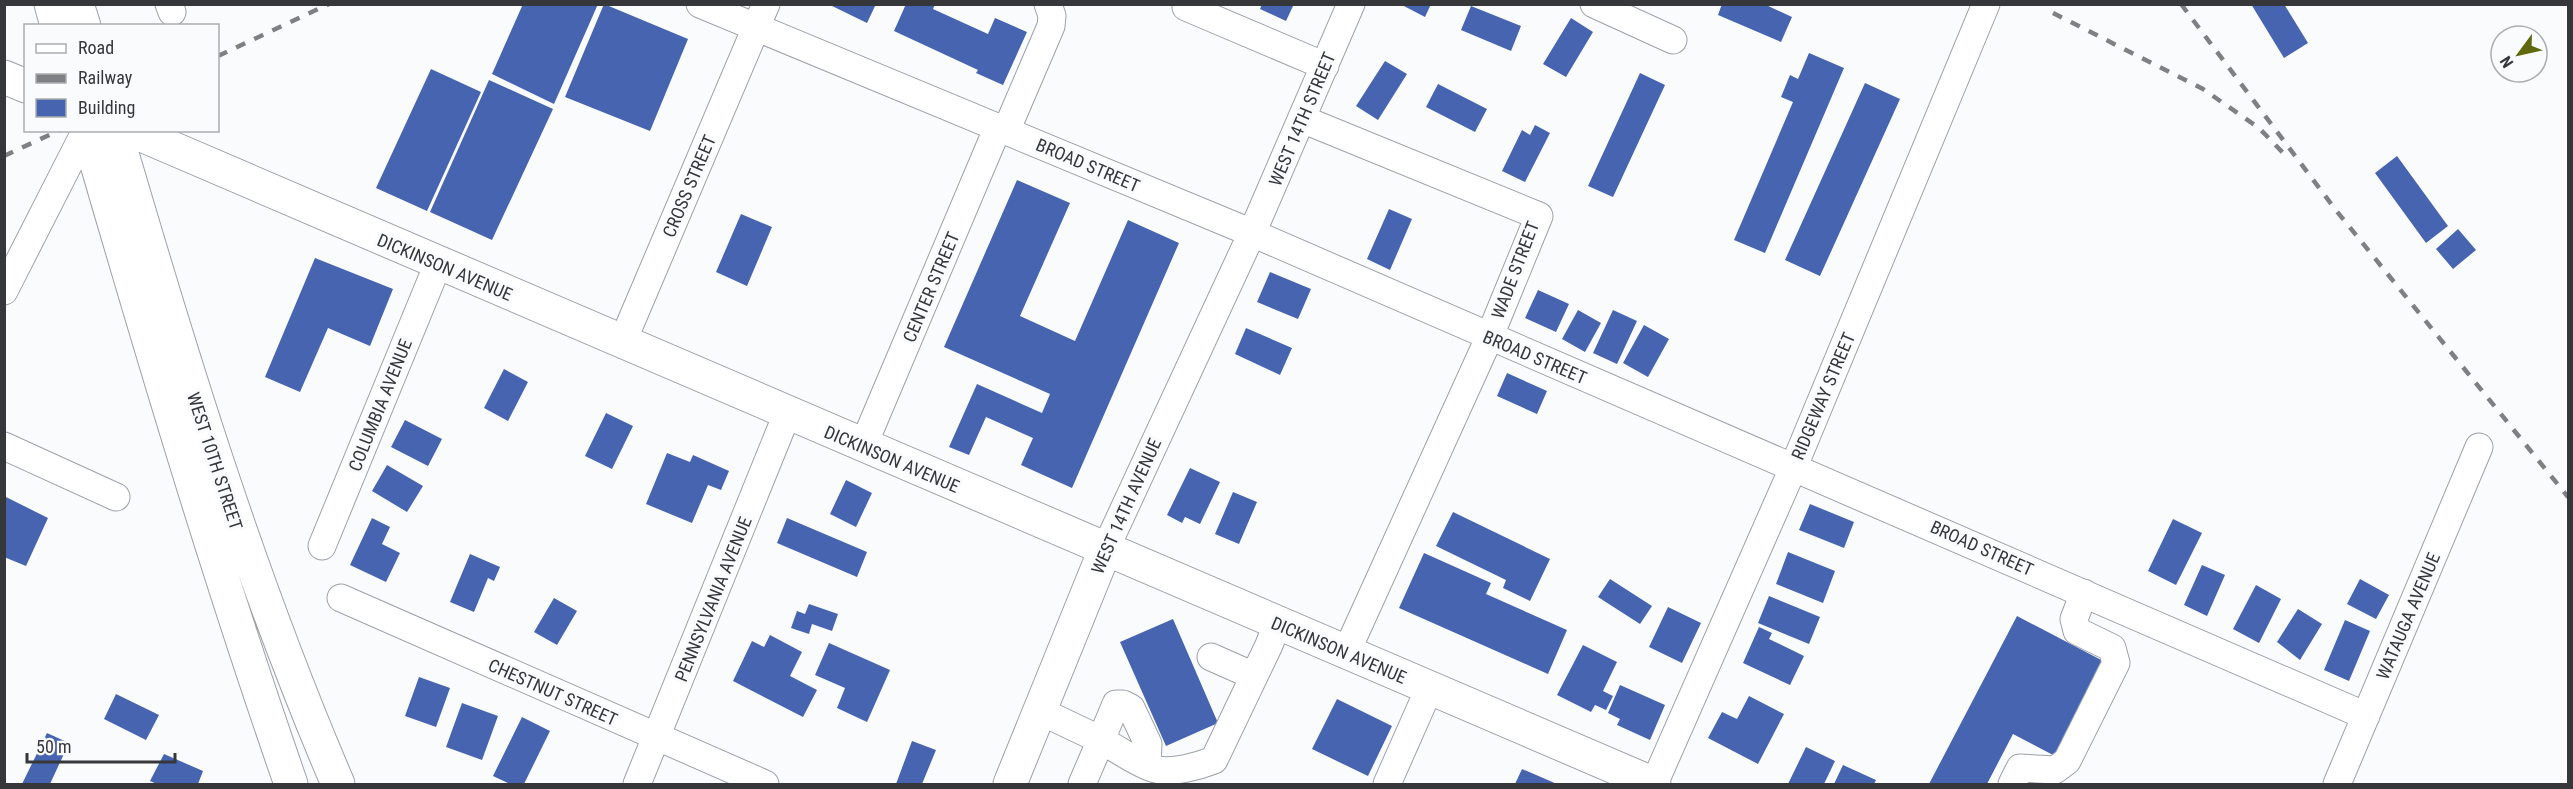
<svg xmlns="http://www.w3.org/2000/svg" width="2573" height="789" font-family="'Roboto Condensed',sans-serif">
  <style>
    .building { fill: #4664af }
    .lines { fill: none; stroke-linecap: round; stroke-linejoin: round }
    .minor-casing { stroke: #9ca1aa; stroke-width: 29 }
    .major-casing { stroke: #9ca1aa; stroke-width: 35 }
    .minor { stroke: #fff; stroke-width: 27 }
    .major { stroke: #fff; stroke-width: 33 }
    .rail { stroke: #7e8083; stroke-width: 4.5; stroke-dasharray: 10 10; stroke-linecap: butt }
    .labels { text-anchor: middle; dominant-baseline: central; stroke-width: 6; stroke-linejoin: round; paint-order: stroke }
    .street-label { font-size: 18px; fill: #35373b; stroke: #fafbfd }
  </style>
  <rect width="100%" height="100%" fill="#fafbfd"/>
  <path class="building" d="M523,4H598L554,104L492,74Z
    M604,4L688,39L650,131L565,97Z
    M828,4H876L867,23Z
    M906,4H935L933,9L988,34L995,18L1027,32L1003,85L976,73L978,70L894,31Z
    M1262,4H1294L1286,21L1260,9Z
    M1400,4H1431L1425,17Z
    M1722,4H1764L1792,17L1781,42L1718,15Z
    M2251,4H2284L2308,43L2284,58Z
    M1471,6L1521,26L1511,51L1461,30Z
    M1571,18L1593,32L1566,77L1543,64Z
    M1809,53L1844,68L1765,253L1734,240L1793,102L1781,97L1790,75L1798,79Z
    M1385,61L1407,74L1378,120L1356,106Z
    M431,69L481,92L427,211L376,188Z
    M1640,73L1665,85L1613,197L1588,186Z
    M489,80L553,109L492,240L430,212Z
    M1865,83L1900,99L1820,276L1785,260Z
    M1438,84L1487,109L1475,132L1426,107Z
    M1535,125L1550,133L1525,182L1502,171L1522,130L1530,135Z
    M2397,156L2448,226L2426,243L2375,173Z
    M1017,180L1070,203L1020,316L1075,341L1128,220L1179,243L1072,488L1021,465L1033,438L986,417L969,455L949,447L977,384L1042,413L1050,394L944,347Z
    M1389,209L1412,219L1390,270L1367,259Z
    M741,214L772,227L747,286L716,272Z
    M2458,229L2476,250L2453,269L2436,249Z
    M315,258L393,289L370,346L328,328L300,392L265,377Z
    M1270,272L1311,289L1298,319L1257,302Z
    M1538,290L1569,304L1556,332L1525,318Z
    M1578,310L1601,323L1585,352L1562,339Z
    M1613,310L1637,321L1617,364L1593,353Z
    M1644,325L1669,339L1648,377L1623,363Z
    M1246,328L1292,348L1280,375L1235,354Z
    M504,369L528,382L508,421L484,408Z
    M1507,373L1547,391L1537,414L1497,396Z
    M606,413L633,426L612,469L585,456Z
    M405,420L442,439L428,466L391,447Z
    M667,453L690,462L693,455L729,471L721,490L708,485L692,523L646,504Z
    M387,465L423,486L407,512L372,491Z
    M1190,468L1220,482L1200,524L1185,517L1182,523L1167,515Z
    M846,480L872,493L856,527L830,514Z
    M1233,492L1257,502L1239,544L1215,534Z
    M4,496L48,518L26,566L4,557Z
    M1810,504L1854,522L1844,548L1799,530Z
    M1453,512L1550,559L1530,601L1503,588L1506,580L1436,546Z
    M372,518L390,527L382,544L400,553L386,582L350,565Z
    M787,518L867,552L857,577L777,543Z
    M2173,519L2202,533L2176,585L2148,571Z
    M1788,552L1835,571L1823,603L1776,584Z
    M1424,553L1491,583L1486,594L1567,630L1548,674L1399,608Z
    M470,554L500,567L494,581L488,578L474,612L450,602Z
    M2202,565L2225,575L2207,616L2184,605Z
    M1610,579L1652,606L1640,624L1598,597Z
    M2360,579L2389,595L2376,619L2347,604Z
    M2256,585L2281,599L2259,643L2233,629Z
    M1769,596L1820,617L1809,644L1758,623Z
    M554,598L577,611L557,645L534,632Z
    M809,604L838,614L832,631L812,624L809,634L791,628L797,611L805,614Z
    M1668,607L1701,623L1682,663L1649,647Z
    M2298,609L2322,624L2300,660L2277,642Z
    M2017,616L2105,662L2055,756L2013,734L1987,784H1929Z
    M1173,619L1218,723L1166,746L1120,642Z
    M2345,620L2370,631L2349,681L2324,670Z
    M1759,627L1772,633L1769,639L1804,656L1790,685L1743,663Z
    M770,635L802,652L790,676L817,690L803,717L733,681L752,641L764,647Z
    M829,643L890,670L867,722L837,708L845,688L815,675Z
    M1583,645L1617,662L1603,691L1613,696L1606,710L1595,705L1591,712L1557,695Z
    M419,677L450,688L436,727L405,716Z
    M1620,685L1665,705L1650,740L1617,725L1620,719L1608,713Z
    M116,694L159,715L146,740L104,719Z
    M1749,696L1784,714L1758,764L1708,738L1722,712L1737,719Z
    M1337,699L1392,726L1368,776L1312,749Z
    M462,703L498,716L482,760L446,747Z
    M522,717L550,731L524,784H510L493,776Z
    M47,733L69,743L50,784H22Z
    M912,741L936,750L922,784H896Z
    M1806,747L1835,761L1824,784H1788Z
    M164,754L203,771L198,784H157L150,781Z
    M1843,765L1876,780L1874,784H1834Z
    M1522,769L1557,784H1515Z"/>
  <g class="lines">
    <defs>
      <path id="minor" d="M169,4L172,12
        M700,4L1252,233L2366,716
        M1188,4L1186,7L1325,66
        M1594,4L1673,40
        M1302,119L1539,216L1489,338L1346,653
        M1006,131L1051,26L1052,16L1048,4
        M4,291L86,130
        M622,343L766,4
        M4,446L116,497
        M863,446L998,127
        M322,546L438,264
        M1105,550L1252,233L1351,4
        M341,598L765,784
        M1211,657L1254,676
        M1040,711L1101,740L1082,784
        M1147,765L1148,744L1131,708L1123,704H1116L1101,740C1118,749 1136,763 1155,769C1171,774 1199,766 1214,760L1269,645L1277,624
        M637,784L787,414
        M1387,784L1429,689
        M1654,784L1794,466L1986,4
        M2012,784L2020,768L2055,770L2067,761L2116,663L2112,648L2077,631L2074,619L2084,593
        M2337,784L2479,447"/>
      <path id="major" d="M51,4L57,26
        M77,4L84,26
        M4,77L26,86
        M87,130C151,350 216,569 291,784
        M115,130C180,352 247,572 338,784
        M130,130L1654,784
        M1010,784L1105,550"/>
    </defs>
    <use href="#minor" class="minor-casing"/>
    <use href="#major" class="major-casing"/>
    <use href="#minor" class="minor"/>
    <use href="#major" class="major"/>
    <path class="rail" d="M2181,4L2335,209L2568,497
      M2053,13L2203,89L2259,128L2288,158
      M218,56L329,4
      M4,156L60,130"/>
  </g>
  <g class="labels">
    <g class="street-label">
      <text transform="translate(1302 119) rotate(-67)">WEST 14TH STREET</text>
      <text transform="translate(1088 165) rotate(23)">BROAD STREET</text>
      <text transform="translate(689 186) rotate(-67)">CROSS STREET</text>
      <text transform="translate(445 267) rotate(23)">DICKINSON AVENUE</text>
      <text transform="translate(1515 270) rotate(-69)">WADE STREET</text>
      <text transform="translate(931 287) rotate(-67)">CENTER STREET</text>
      <text transform="translate(1535 357) rotate(23)">BROAD STREET</text>
      <text transform="translate(1823 396) rotate(-67)">RIDGEWAY STREET</text>
      <text transform="translate(380 405) rotate(-68)">COLUMBIA AVENUE</text>
      <text transform="translate(892 459) rotate(23)">DICKINSON AVENUE</text>
      <text transform="translate(215 461) rotate(72)">WEST 10TH STREET</text>
      <text transform="translate(1126 506) rotate(-66)">WEST 14TH AVENUE</text>
      <text transform="translate(1982 548) rotate(24)">BROAD STREET</text>
      <text transform="translate(713 599) rotate(-68)">PENNSYLVANIA AVENUE</text>
      <text transform="translate(2408 616) rotate(-67)">WATAUGA AVENUE</text>
      <text transform="translate(1339 650) rotate(23)">DICKINSON AVENUE</text>
      <text transform="translate(553 692) rotate(24)">CHESTNUT STREET</text>
    </g>
  </g>
  <rect width="2573" height="789" fill="none" stroke="#35373b" stroke-width="12"/>
  <rect x="24" y="24" width="195" height="108" fill="#fafbfd" stroke="#abadaf" stroke-width="1.5"/>
  <rect x="36" y="44" width="30" height="9" fill="#ffffff" stroke="#abadaf" stroke-width="1.5"/>
  <text x="78" y="54" font-size="18" fill="#35373b">Road</text>
  <rect x="36" y="74" width="30" height="9" fill="#7e8083" stroke="#abadaf" stroke-width="1.5"/>
  <text x="78" y="84" font-size="18" fill="#35373b">Railway</text>
  <rect x="36" y="99" width="30" height="18" fill="#4664af" stroke="#abadaf" stroke-width="1.5"/>
  <text x="78" y="114" font-size="18" fill="#35373b">Building</text>
  <g transform="translate(2519 54) rotate(237)"><circle r="28" fill="#fafbfd" stroke="#abadaf" stroke-width="1.5"/>
  <path d="M0-4.5L10 22L0 15L-10 22Z" fill="#5f680b"/>
  <text y="-9" font-size="16" font-weight="bold" text-anchor="middle" fill="#35373b">N</text>
  </g>
  <path d="M27 753v9h148v-9" fill="none" stroke="#35373b" stroke-width="3"/>
  <text x="36" y="753" font-size="18" fill="#35373b" stroke="#fafbfd" stroke-width="4.5" paint-order="stroke">50 m</text>
</svg>
